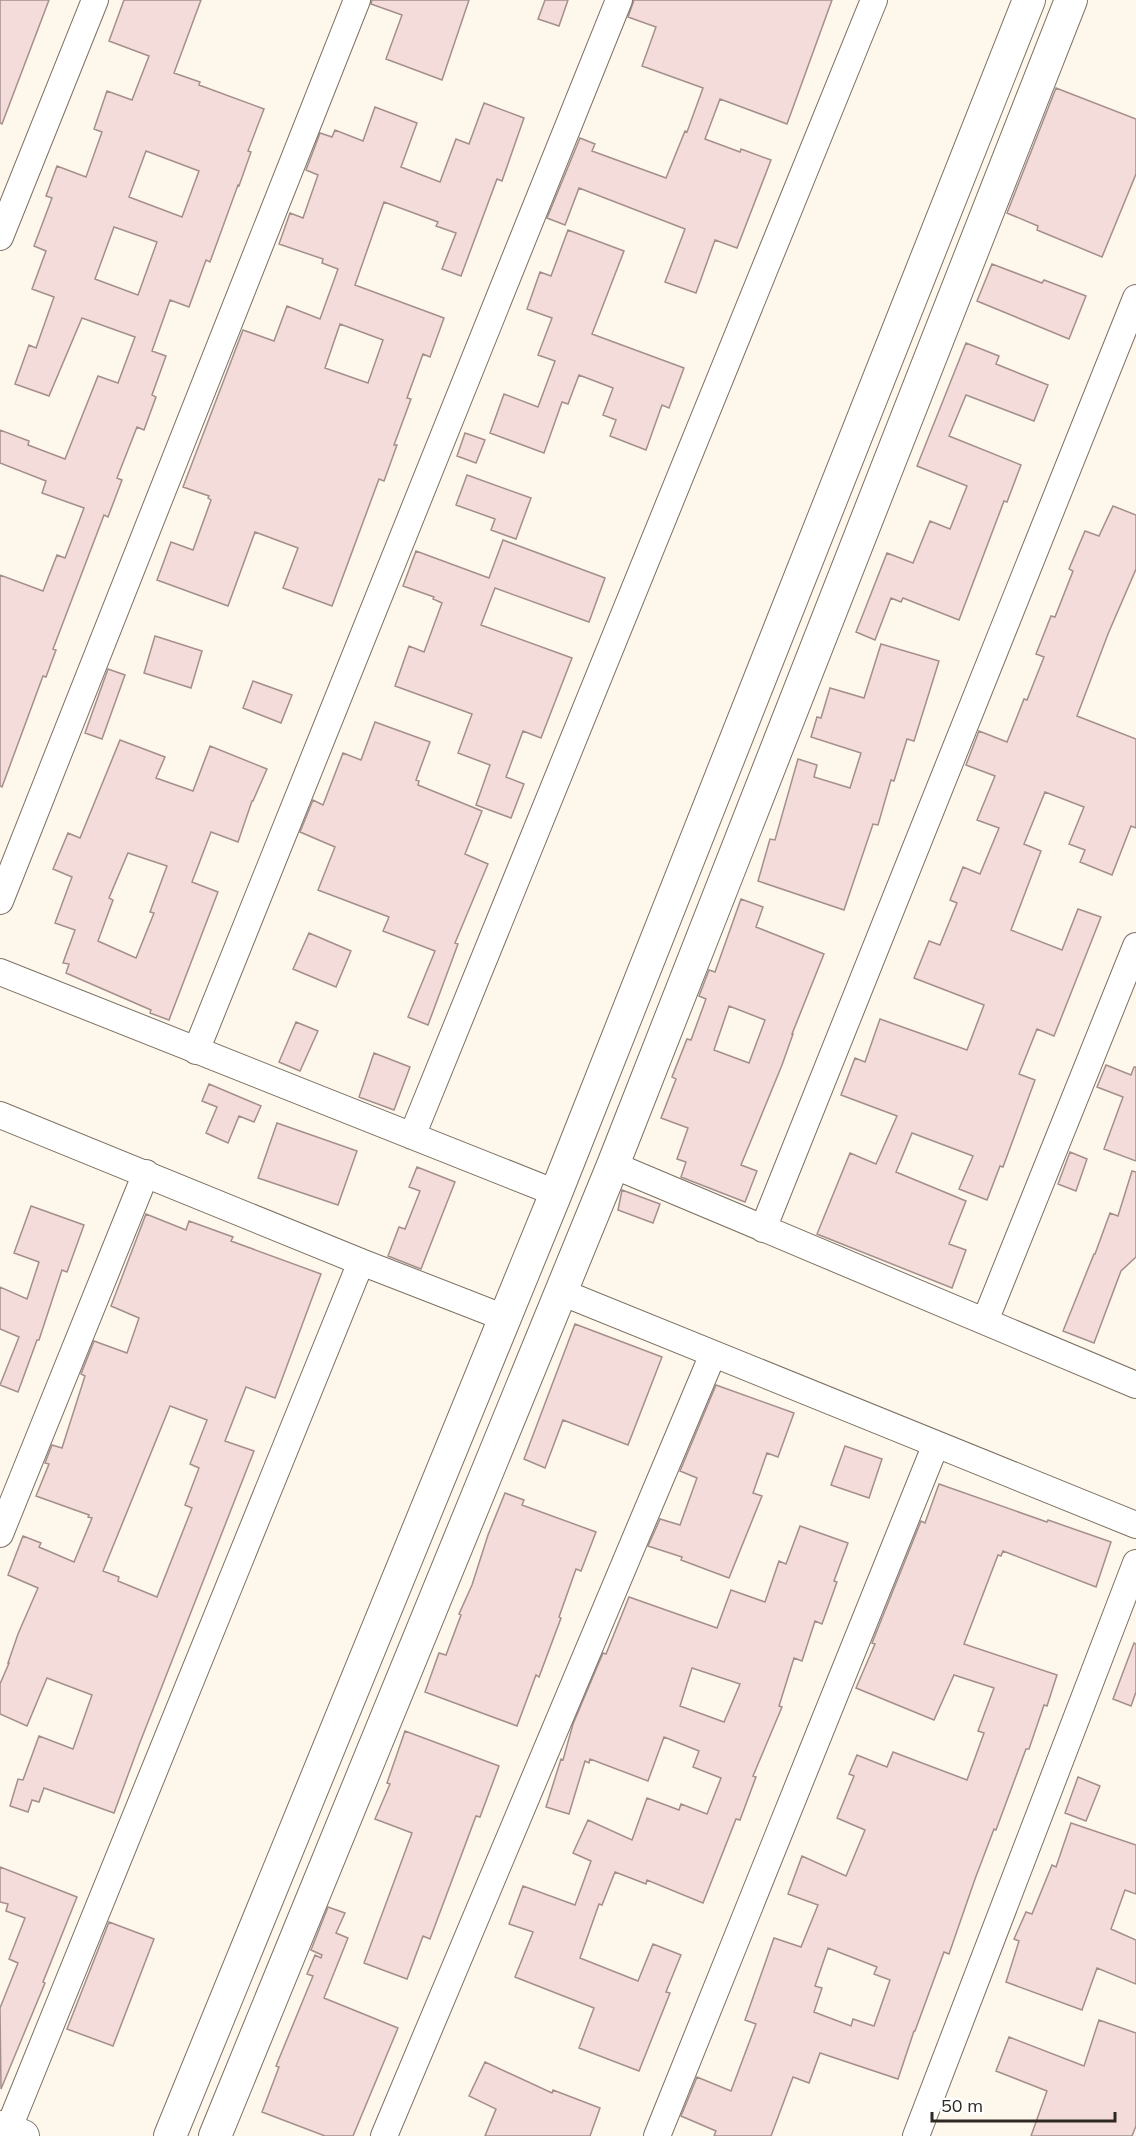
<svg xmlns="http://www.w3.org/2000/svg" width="1136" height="2136" font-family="Mulish,sans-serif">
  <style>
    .building { fill: #f3dcd9; stroke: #a58f8c; stroke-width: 1.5; fill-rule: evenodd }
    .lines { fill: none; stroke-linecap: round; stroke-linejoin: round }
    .minor-casing { stroke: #7c7162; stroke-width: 28 }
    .tertiary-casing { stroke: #7c7162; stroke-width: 34 }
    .minor { stroke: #fff; stroke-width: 26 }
    .tertiary { stroke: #fff; stroke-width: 32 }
  </style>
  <rect width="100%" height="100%" fill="#fef7ec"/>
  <path class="building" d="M0,0H49L2,124L0,123Z
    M124,0H201L174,73L200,82L199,85L264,109L248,151L251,152L239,186L238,185L210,262L206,260L189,307L170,300L152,351L166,356L152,395L156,397L144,430L137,427L117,478L122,480L108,517L104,515L53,649L56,650L46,677L43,676L2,787L0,786V575L43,591L57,555L65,558L84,508L42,493L46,481L0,463V430L29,441L28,445L65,459L98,376L118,383L135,337L82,318L49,396L15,384L29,345L36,348L54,297L32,289L46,251L34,246L52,198L46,196L57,166L86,177L102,132L94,129L107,91L132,100L149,56L109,41ZM146,151L199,171L182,217L129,197ZM114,227L157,242L138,295L95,279Z
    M372,0H469L442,80L386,59L402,15L371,4Z
    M545,0H568L559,26L538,19Z
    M634,0H832L787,124L720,99L705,139L740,152L741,149L771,160L737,248L715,240L696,293L665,282L685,229L579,188L565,225L547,218L580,138L595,144L592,151L666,178L685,131L687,132L703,88L642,66L656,27L628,17Z
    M1056,88L1136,119V174L1102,257L1037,230L1038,226L1007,213Z
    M484,103L524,118L502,181L497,179L461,276L442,269L456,233L436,226L438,222L384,202L355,285L444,318L430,357L423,354L407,398L411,399L394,445H397L384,481L379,479L332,606L283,588L298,548L255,532L228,606L157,580L171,542L193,550L211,500L208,498L209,496L183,487L243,330L274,341L287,306L320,319L338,269L322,263L323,259L279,244L290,213L303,218L318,175L306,170L320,133L332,137L335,130L363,141L375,107L417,123L401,167L440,182L456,139L469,144ZM340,324L383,340L368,383L325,368Z
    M568,230L624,251L592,334L684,368L669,408L662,405L646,450L610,436L616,420L603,415L613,388L579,375L568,404L562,402L544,453L490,433L504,394L538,407L555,361L538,355L552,318L527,309L540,272L551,276Z
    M992,264L1042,283L1044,280L1086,296L1069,339L977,301Z
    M966,343L999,356L996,364L1048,385L1034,421L966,395L949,436L1021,465L1007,502L1004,501L959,620L903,598L901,602L891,598L875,640L856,632L887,553L913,563L930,521L950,529L967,486L917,466Z
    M465,433L485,440L476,463L457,456Z
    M467,475L531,498L516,539L491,530L495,519L456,505Z
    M1113,506L1136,515V569L1108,634L1077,716L1136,739V828L1131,826L1112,875L1080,862L1085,850L1069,844L1084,807L1045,792L1024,844L1041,851L1011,930L1062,950L1078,909L1101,917L1054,1036L1037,1029L1019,1074L1035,1080L1003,1167L1000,1166L987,1200L959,1189L973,1156L912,1133L896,1172L966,1201L949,1244L966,1250L952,1288L817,1234L850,1153L876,1164L897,1116L841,1095L855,1058L865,1062L880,1019L967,1050L984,1005L914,978L929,941L940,945L957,903L950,900L963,867L980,874L999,828L977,820L995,776L966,765L979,731L1007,742L1024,699L1027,700L1044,657L1036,654L1051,616L1055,617L1073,571L1069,569L1085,531L1099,536Z
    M503,540L605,578L589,622L495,588L481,625L572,658L541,738L523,731L506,777L524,784L511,818L476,805L490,765L458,753L472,714L395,686L409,646L424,652L442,603L433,599L434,597L403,586L416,551L489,578Z
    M155,636L202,651L191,688L144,673Z
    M881,644L939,661L914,741L907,739L894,781L891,780L878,825L873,824L844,910L758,881L770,839L775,840L798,759L817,765L814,777L850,788L861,753L811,737L817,717L821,718L830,688L864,698Z
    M108,669L125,675L102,739L85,733Z
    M253,681L292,695L281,723L243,708Z
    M375,722L430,742L416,780L419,781L418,785L482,811L465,854L488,864L455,943L458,944L428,1025L408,1017L435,951L383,931L389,917L318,890L335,847L300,832L313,800L323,805L343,753L361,760Z
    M120,740L165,757L156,778L193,791L210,746L267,769L253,801H252L238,842L211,832L192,882L218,892L169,1020L150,1013L151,1010L66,973L69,964L63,963L75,930L55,923L72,877L53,869L68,833L80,838ZM128,853L167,866L150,912L154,913L136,958L98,941L113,900L109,898Z
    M741,899L763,907L756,927L824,954L792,1034H793L782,1065L741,1165L757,1171L745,1202L681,1177L686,1162L677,1159L688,1128L661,1118L676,1079L672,1077L687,1039L691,1040L706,999L699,996L709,970L715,972ZM729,1006L765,1020L749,1063L714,1050Z
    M309,933L351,951L336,987L293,969Z
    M296,1022L318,1031L300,1071L279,1062Z
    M374,1053L410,1067L394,1110L359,1097Z
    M1106,1065L1131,1075L1134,1067H1136V1161L1104,1149L1123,1097L1097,1087Z
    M209,1084L261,1106L254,1122L239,1116L228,1143L206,1133L217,1107L202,1101Z
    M277,1123L357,1151L338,1205L258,1178Z
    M1070,1152L1087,1159L1076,1191L1058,1184Z
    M417,1167L455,1182L421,1269L388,1256L399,1227L405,1229L420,1191L409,1187Z
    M1132,1171L1136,1172V1257L1121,1271L1094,1343L1063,1331L1094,1254H1095L1110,1213L1118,1216Z
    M622,1190L660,1204L653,1223L618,1210Z
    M31,1206L84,1225L67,1272L62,1270L39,1340H37L18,1392L0,1385L19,1337L0,1329V1287L27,1299L39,1262L14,1253Z
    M146,1214L186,1230L189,1221L233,1237L231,1241L321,1274L275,1398L246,1387L225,1441L254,1451L139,1745L114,1813L44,1788L39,1802L32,1800L28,1812L10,1806L18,1779L23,1780L39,1736L73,1749L92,1695L47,1678L27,1726L0,1714V1684L9,1663H8L18,1634L38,1588L8,1575L23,1536L41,1543L39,1547L74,1562L92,1518L88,1517L89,1515L36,1496L49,1464L45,1463L52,1445L62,1448L85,1376L81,1374L94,1341L127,1353L139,1318L111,1306ZM170,1406L207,1420L190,1464L199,1468L185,1505L192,1508L157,1597L118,1581L119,1577L103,1571Z
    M575,1324L662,1357L628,1445L563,1420L545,1468L524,1459Z
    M716,1385L794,1413L778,1457L767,1453L753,1493L762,1496L729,1578L681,1560L682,1557L648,1546L660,1519L680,1525L697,1478L680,1471Z
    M845,1446L882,1459L869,1498L831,1485Z
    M939,1484L1047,1522L1048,1520L1111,1542L1096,1587L1003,1551L1001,1556L998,1555L964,1644L1057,1675L1047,1706L1044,1705L1029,1749H1026L996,1830L994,1829L975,1879L949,1954L944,1952L915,2031H914L898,2079L820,2053L809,2083L793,2077L771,2136H714L716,2131L681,2116L697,2077L731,2091L756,2024L745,2020L774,1938L801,1947L818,1905L788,1894L802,1856L846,1876L865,1830L837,1818L854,1776L849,1774L857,1755L887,1767L893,1752L967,1780L984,1733L978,1731L994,1688L954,1675L934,1720L856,1688L875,1644L872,1643L921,1521L925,1523ZM828,1948L877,1967L874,1974L890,1980L874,2026L853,2019L851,2026L814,2012L822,1988L815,1986Z
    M505,1493L524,1500L522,1505L596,1532L581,1571L576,1569L559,1617L561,1618L539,1677L536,1675L517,1726L425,1692L439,1653L446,1655L461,1615L459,1614L472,1585L488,1535Z
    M800,1526L848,1543L834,1581L837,1582L822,1624L815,1621L802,1661L794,1658L779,1706L782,1707L753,1776L756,1777L740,1820L736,1819L703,1903L647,1880L646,1884L615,1872L602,1905L599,1904L580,1958L638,1981L653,1944L681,1955L666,1992L670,1993L639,2071L579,2048L594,2008L515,1977L533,1932L509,1924L523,1886L575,1905L591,1861L573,1853L588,1820L632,1840L647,1798L679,1810L681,1804L707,1814L721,1778L693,1767L699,1751L664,1737L648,1781L590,1759L589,1763L585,1761L569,1814L546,1807L561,1759L563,1760L573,1724L603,1653L606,1654L629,1597L717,1628L731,1590L765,1602L779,1561L786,1564ZM692,1668L740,1684L724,1722L680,1706Z
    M1134,1643L1136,1644V1692L1131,1706L1113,1699Z
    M405,1731L499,1766L480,1817L476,1816L430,1939L423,1936L407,1979L364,1963L412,1833L375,1819L390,1784L387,1783Z
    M1078,1777L1100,1786L1086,1821L1065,1813Z
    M1071,1823L1136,1845V1894L1125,1890L1111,1929L1136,1940V1984L1097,1968L1082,2010L1006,1982L1019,1941L1014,1939L1026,1912L1032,1914L1052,1865L1056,1867Z
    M0,1867L77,1897L43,1982L45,1983L1,2089L0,2008L18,1963L9,1959L25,1918L6,1911L8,1904L0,1902Z
    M328,1907L345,1913L336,1933L348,1938L324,1998L398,2028L353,2136H325L262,2112L279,2067L276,2066L313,1976L307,1974L315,1955L321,1958L322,1955L311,1950Z
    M109,1922L154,1939L113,2046L67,2029Z
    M1099,2020L1136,2033V2126L1132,2136H1031L1047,2091L996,2071L1009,2037L1084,2066Z
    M485,2062L552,2093L553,2090L600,2108L590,2136H485L496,2109L469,2096Z"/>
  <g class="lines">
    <defs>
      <path id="minor" d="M0,237L95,0
        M0,901L357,0
        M0,972L556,1193
        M196,1051L619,0
        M0,1115L361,1262
        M412,1136L874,0
        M613,1165L1136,1385
        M763,1229L1136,298
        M561,1292L1136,1525
        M985,1321L1136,946
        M0,1534L146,1173
        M8,2130L361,1262L505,1318
        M384,2136L713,1354
        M657,2136L936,1444
        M916,2136L1136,1563"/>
      <path id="tertiary" d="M0,2127L23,2136
        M170,2136L556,1193L1029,0
        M215,2136L613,1165L1071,0"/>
    </defs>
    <use href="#minor" class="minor-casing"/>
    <use href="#tertiary" class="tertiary-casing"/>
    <use href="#minor" class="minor"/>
    <use href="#tertiary" class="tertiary"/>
  </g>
  <path d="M932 2112v9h183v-9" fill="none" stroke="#2e2923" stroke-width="3"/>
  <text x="941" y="2112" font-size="18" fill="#2e2923" stroke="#ffffff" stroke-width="4.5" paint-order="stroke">50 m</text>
</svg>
